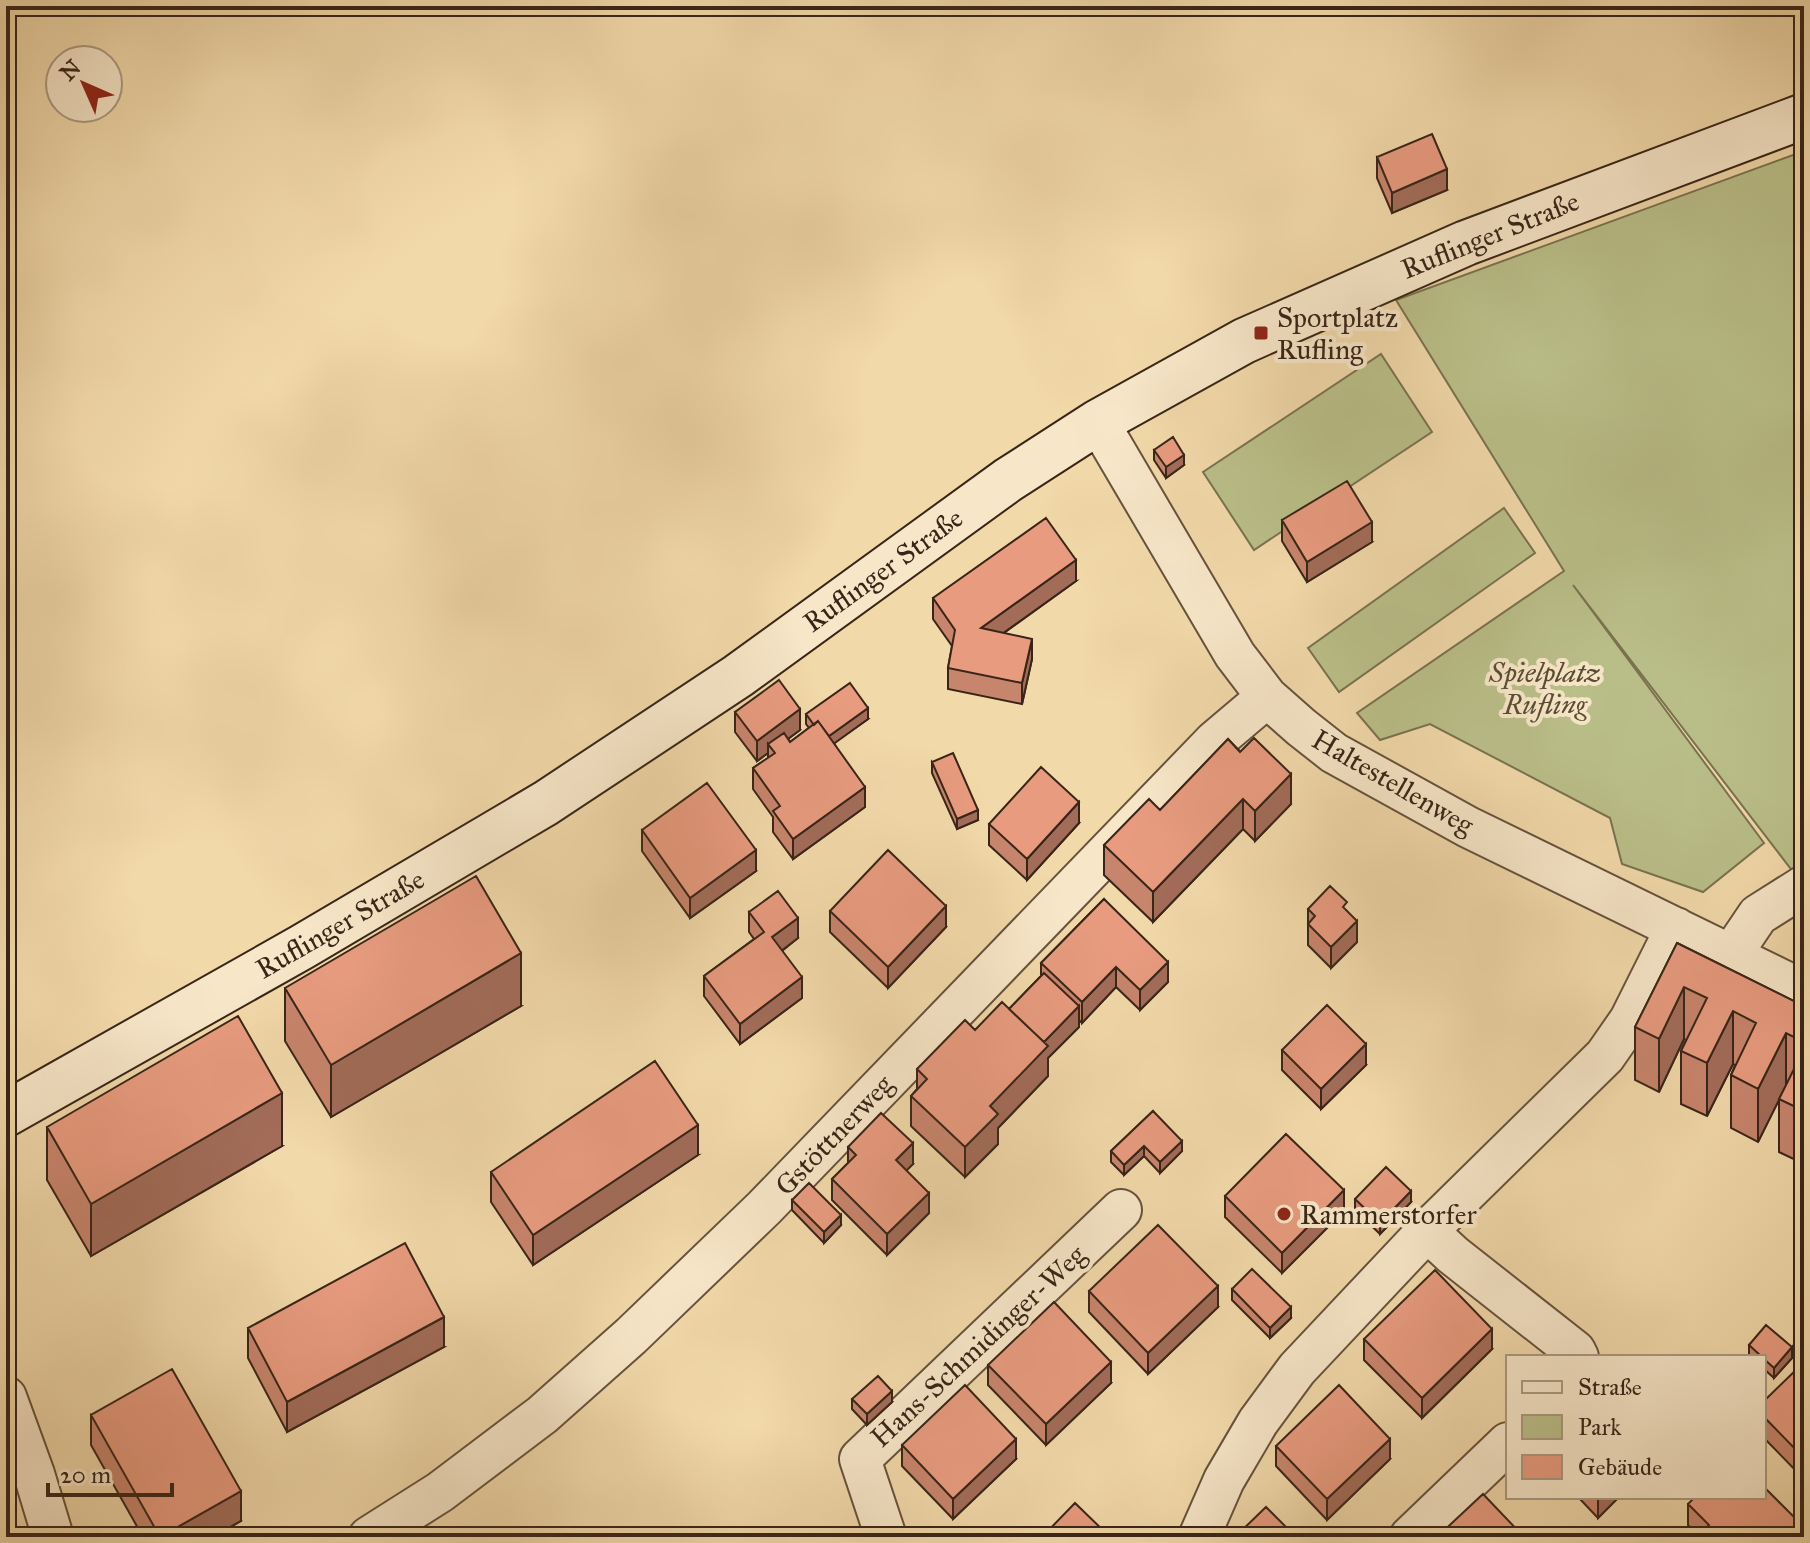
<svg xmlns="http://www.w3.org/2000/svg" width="1810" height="1543" font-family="'IM FELL Great Primer',serif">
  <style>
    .green { fill: #babf89; stroke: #7a7250; stroke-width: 2 }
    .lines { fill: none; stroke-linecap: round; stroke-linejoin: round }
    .street-casing { stroke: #67523c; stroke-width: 44 }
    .secondary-casing { stroke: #392518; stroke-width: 48 }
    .street { stroke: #f7e6c8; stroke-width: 40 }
    .secondary { stroke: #f7e6c8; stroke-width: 44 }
    .wall { fill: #c8856d; stroke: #392518; stroke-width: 2 }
    .shaded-wall { fill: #a26c59; stroke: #392518; stroke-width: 2 }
    .building { fill: #e89b7f; stroke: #392518; stroke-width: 2 }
    .poi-dot { fill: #8f2418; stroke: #f7e6c8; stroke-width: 3 }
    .labels { text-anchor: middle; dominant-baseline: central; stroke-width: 8; stroke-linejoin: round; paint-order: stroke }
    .street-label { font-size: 28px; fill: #392518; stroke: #f7e6c8 }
    .poi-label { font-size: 28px; fill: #392518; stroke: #f7e6c8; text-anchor: start }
    .park-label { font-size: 28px; font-style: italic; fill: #594c34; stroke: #f7e6c8 }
  </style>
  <rect width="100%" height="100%" fill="#f2d9aa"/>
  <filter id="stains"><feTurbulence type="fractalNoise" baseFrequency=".0025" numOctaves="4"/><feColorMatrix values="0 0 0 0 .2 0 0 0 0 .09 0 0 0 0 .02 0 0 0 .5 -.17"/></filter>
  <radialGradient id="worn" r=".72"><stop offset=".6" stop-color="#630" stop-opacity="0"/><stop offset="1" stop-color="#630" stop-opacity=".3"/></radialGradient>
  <path class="green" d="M1804,151V873L1797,877L1573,585L1764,843L1703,892L1622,864L1610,818L1430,724L1380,740L1357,713L1564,571L1396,300Z
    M1381,354L1432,432L1254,550L1203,472Z
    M1504,508L1535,553L1339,692L1308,648Z"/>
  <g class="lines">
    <defs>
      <path id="street" d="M1098,422L1235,655L1267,697L1301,727L1334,753L1468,827L1804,991
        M1731,955L1758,915L1804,886
        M1427,1231L1453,1255L1575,1351L1578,1357
        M6,1397L34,1474L53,1537
        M369,1537L440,1492L542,1415L631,1336L764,1208L1215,741L1267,697
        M886,1537L860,1459L1121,1210
        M1199,1537L1224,1480L1258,1422L1297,1369L1427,1231L1605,1056L1630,1020L1676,928
        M1410,1537L1508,1443"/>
      <path id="secondary" d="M6,1114L302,947L546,803L738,676L1008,480L1098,422L1244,341L1466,243L1804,116"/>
    </defs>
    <use href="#street" class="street-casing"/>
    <use href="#secondary" class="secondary-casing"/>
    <use href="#street" class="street"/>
    <use href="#secondary" class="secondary"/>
  </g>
  <path class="wall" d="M1377,157L1447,190L1392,213L1377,178Z
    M1154,450L1184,465L1166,478L1154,460Z
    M1282,520L1372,542L1307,582L1282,541Z
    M1076,581L1004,633L1032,659L1022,704L948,689V668L952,646L933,619V598Z
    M735,712L800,730L788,739L790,742L809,728L806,724V714L868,719L834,743L865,807L793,859L773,832V817L753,789V768L768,758V753L757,761L735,732Z
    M1228,739L1291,804L1255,841L1243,829L1153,922L1104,875V845L1160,810Z
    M932,762L978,820L957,829L932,773Z
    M1079,823L1027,880L989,845V824Z
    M642,830L756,871L690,918L642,851Z
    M1104,899L1168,982L1140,1010L1116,987L1082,1023L1079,1020V1027L1048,1058V1076L998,1128V1144L965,1177L911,1126V1096L917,1089V1069L975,1030L1009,1009L1041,976V963Z
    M1308,909L1347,911L1357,942L1331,968L1308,945Z
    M830,911L946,927L888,988L830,932Z
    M749,912L798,938L782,951L802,998L740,1044L704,996V976L754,939L749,932Z
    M1677,943L1804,1006V1164L1779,1152V1099L1758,1142L1731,1128V1075L1735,1065L1733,1064L1707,1116L1681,1104V1051L1686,1040L1684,1039L1659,1092L1635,1080V1027Z
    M285,988L521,1006L331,1117L285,1041Z
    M1282,1050L1366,1065L1321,1109L1282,1070Z
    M1153,1111L1182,1151L1160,1173L1144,1156L1124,1175L1111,1162V1151Z
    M47,1127L282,1146L91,1256L47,1180Z
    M848,1147L913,1164L906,1170L929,1213L887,1255L832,1200V1179L848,1163Z
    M698,1155L533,1265L491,1202V1172Z
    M1225,1196L1344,1211L1282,1273L1225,1217Z
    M1355,1199L1411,1202L1380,1234L1355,1210Z
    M792,1200L841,1225L824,1243L792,1210Z
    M1232,1289L1291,1318L1270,1338L1232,1300Z
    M1089,1291L1218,1307L1148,1374L1089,1312Z
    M248,1328L444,1347L287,1432L248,1358Z
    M1364,1339L1492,1349L1422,1418L1364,1360Z
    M1749,1345L1792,1358L1774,1378L1764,1369V1357H1750L1749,1356Z
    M988,1365L1111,1383L1046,1445L988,1385Z
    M1804,1371V1479L1764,1438V1401Z
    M852,1399L892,1402L867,1425L852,1409Z
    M91,1415L241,1521L212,1537H143L91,1445Z
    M902,1445L1016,1459L953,1519L902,1466Z
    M1276,1446L1390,1459L1327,1520L1276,1466Z
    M1578,1497H1619L1598,1518Z
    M1764,1497L1699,1535L1688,1525V1504Z"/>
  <path class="shaded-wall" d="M1447,169V190L1392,213V193Z
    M1184,455V465L1166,478V467Z
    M1372,522V542L1307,582V562Z
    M1076,560V581L981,649V628Z
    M1032,639V659L1022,704V683Z
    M868,708V719L825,750V739Z
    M800,709V730L773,750L768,744V753L757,761V741Z
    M1291,774V804L1255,841V811Z
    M865,787V807L793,859V839Z
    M1243,799V829L1153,922V892Z
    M1079,802V823L1027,880V859Z
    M978,810V820L957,829V819Z
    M756,850V871L690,918V898Z
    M946,906V927L888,988V967Z
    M798,918V938L772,958V937Z
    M1357,921V942L1331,968V947Z
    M521,953V1006L331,1117V1065Z
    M1168,962V982L1140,1010V990Z
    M1116,967V987L1082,1023V1002Z
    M802,977V998L740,1044V1024Z
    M1684,987V1039L1659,1092V1039Z
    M1079,1006V1027L1048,1058V1076L998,1128V1144L965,1177V1147L990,1106L1040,1046Z
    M1733,1011V1064L1707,1116V1063Z
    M1786,1033V1086L1758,1142V1089Z
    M1366,1044V1065L1321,1109V1089Z
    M282,1093V1146L91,1256V1204Z
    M698,1125V1155L533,1265V1235Z
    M1182,1141V1151L1160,1173V1162Z
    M913,1143V1164L896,1181V1160Z
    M1144,1146V1156L1124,1175V1165Z
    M1344,1190V1211L1282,1273V1253Z
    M1411,1191V1202L1380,1234V1223Z
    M929,1193V1213L887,1255V1234Z
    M841,1215V1225L824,1243V1232Z
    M1218,1286V1307L1148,1374V1353Z
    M1291,1307V1318L1270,1338V1328Z
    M444,1317V1347L287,1432V1402Z
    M1492,1329V1349L1422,1418V1398Z
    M1792,1347V1358L1774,1378V1368Z
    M1111,1362V1383L1046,1445V1424Z
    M892,1391V1402L867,1425V1414Z
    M1016,1439V1459L953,1519V1499Z
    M1390,1439V1459L1327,1520V1499Z
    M241,1491V1521L212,1537H160Z
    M1598,1497H1619L1598,1518Z"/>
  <path class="building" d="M1432,134L1447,169L1392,193L1377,157Z
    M1173,437L1184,455L1166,467L1154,450Z
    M1347,481L1372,522L1307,562L1282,520Z
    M1046,518L1076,560L981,628L1032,639L1022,683L948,668L955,630L933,598Z
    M779,680L800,709L757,741L735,712Z
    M850,683L868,708L829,736L818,721L814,725L806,714Z
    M818,721L865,787L793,839L773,811L780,806L753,768L775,753L768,744L784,733L790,742Z
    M1254,738L1291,774L1255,811L1243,799L1153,892L1104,845L1149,799L1160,810L1228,739L1240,752Z
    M953,753L978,810L957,819L932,762Z
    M1041,767L1079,802L1027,859L989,824Z
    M707,783L756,850L690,898L642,830Z
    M888,850L946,906L888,967L830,911Z
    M476,876L521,953L331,1065L285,988Z
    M1330,886L1347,902L1343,907L1357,921L1331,947L1308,924L1315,916L1308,909Z
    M778,891L798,918L772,937L802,977L740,1024L704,976L764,932L749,912Z
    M1104,899L1168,962L1140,990L1116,967L1082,1002L1041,963Z
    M1677,943L1804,1006V1042L1786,1033L1758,1089L1731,1075L1756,1023L1733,1011L1707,1063L1681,1051L1707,998L1684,987L1659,1039L1635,1027Z
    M1044,973L1079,1006L1044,1042L1009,1009Z
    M1002,1002L1048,1046L990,1106L998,1114L965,1147L911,1096L927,1079L917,1069L965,1020L975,1030Z
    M1327,1005L1366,1044L1321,1089L1282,1050Z
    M238,1016L282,1093L91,1204L47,1127Z
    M1804,1049V1111L1779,1099Z
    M655,1061L698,1125L533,1235L491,1172Z
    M1153,1111L1182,1141L1160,1162L1144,1146L1124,1165L1111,1151Z
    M881,1113L913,1143L896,1160L929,1193L887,1234L832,1179L856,1155L848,1147Z
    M1286,1134L1344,1190L1282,1253L1225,1196Z
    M1386,1167L1411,1191L1380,1223L1355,1199Z
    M809,1183L841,1215L824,1232L792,1200Z
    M1158,1225L1218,1286L1148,1353L1089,1291Z
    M405,1243L444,1317L287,1402L248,1328Z
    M1252,1269L1291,1307L1270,1328L1232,1289Z
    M1435,1270L1492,1329L1422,1398L1364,1339Z
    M1054,1302L1111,1362L1046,1424L988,1365Z
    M1766,1325L1792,1347L1774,1368L1764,1359V1357H1762L1749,1345Z
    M1800,1366L1804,1371V1458L1764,1417V1401Z
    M172,1369L241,1491L160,1537L91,1415Z
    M878,1376L892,1391L867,1414L852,1399Z
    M965,1385L1016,1439L953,1499L902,1445Z
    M1339,1385L1390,1439L1327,1499L1276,1446Z
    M1764,1487L1804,1527V1537H1697L1709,1525L1688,1504L1695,1497H1764Z
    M1483,1494L1524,1537H1437Z
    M1075,1503L1110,1537H1042Z
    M1266,1507L1296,1537H1235Z"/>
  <g class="poi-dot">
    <rect x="1253" y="325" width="16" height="16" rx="4"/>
    <circle cx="1284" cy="1214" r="8"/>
  </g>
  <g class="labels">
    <g class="street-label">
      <text transform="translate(1490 235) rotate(-22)">Ruflinger Straße</text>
      <text transform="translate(883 570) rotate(-36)">Ruflinger Straße</text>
      <text transform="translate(1393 782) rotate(30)">Haltestellenweg</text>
      <text transform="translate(340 924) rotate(-30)">Ruflinger Straße</text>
      <text transform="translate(834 1135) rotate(-46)">Gstöttnerweg</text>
      <text transform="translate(978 1346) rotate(-43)">Hans-Schmidinger-Weg</text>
    </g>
    <g class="poi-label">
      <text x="1277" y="317">Sportplatz<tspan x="1277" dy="32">Rufling</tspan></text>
      <text x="1300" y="1214">Rammerstorfer</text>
    </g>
    <g class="park-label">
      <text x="1545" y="672">Spielplatz<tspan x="1545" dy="32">Rufling</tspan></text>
    </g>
  </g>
  <rect width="1810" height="1543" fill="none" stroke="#f2d9aa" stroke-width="32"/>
  <rect x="8" y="8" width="1794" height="1527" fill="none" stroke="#392518" stroke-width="4"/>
  <rect x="16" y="16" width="1778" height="1511" fill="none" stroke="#392518" stroke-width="2"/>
  <rect x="1506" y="1355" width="260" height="144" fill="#f7e6c8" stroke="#ab9982" stroke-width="2"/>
  <rect x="1522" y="1381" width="40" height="12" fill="#f7e6c8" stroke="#ab9982" stroke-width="2"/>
  <text x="1578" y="1395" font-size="24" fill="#392518">Straße</text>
  <rect x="1522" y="1415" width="40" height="24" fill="#babf89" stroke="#ab9982" stroke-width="2"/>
  <text x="1578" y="1435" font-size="24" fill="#392518">Park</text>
  <rect x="1522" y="1455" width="40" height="24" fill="#e89b7f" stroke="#ab9982" stroke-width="2"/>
  <text x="1578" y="1475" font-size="24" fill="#392518">Gebäude</text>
  <g transform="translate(84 84) rotate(315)"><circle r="38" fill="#f7e6c8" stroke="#ab9982" stroke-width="2"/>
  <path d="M0-6L14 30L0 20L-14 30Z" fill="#8f2418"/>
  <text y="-12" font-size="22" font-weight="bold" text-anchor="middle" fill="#392518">N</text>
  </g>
  <path d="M48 1483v12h124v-12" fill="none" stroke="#392518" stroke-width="4"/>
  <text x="60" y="1483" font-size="24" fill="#392518" stroke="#f7e6c8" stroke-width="6" paint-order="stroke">20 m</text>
  <rect width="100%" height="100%" filter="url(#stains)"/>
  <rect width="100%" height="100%" fill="url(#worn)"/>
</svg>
